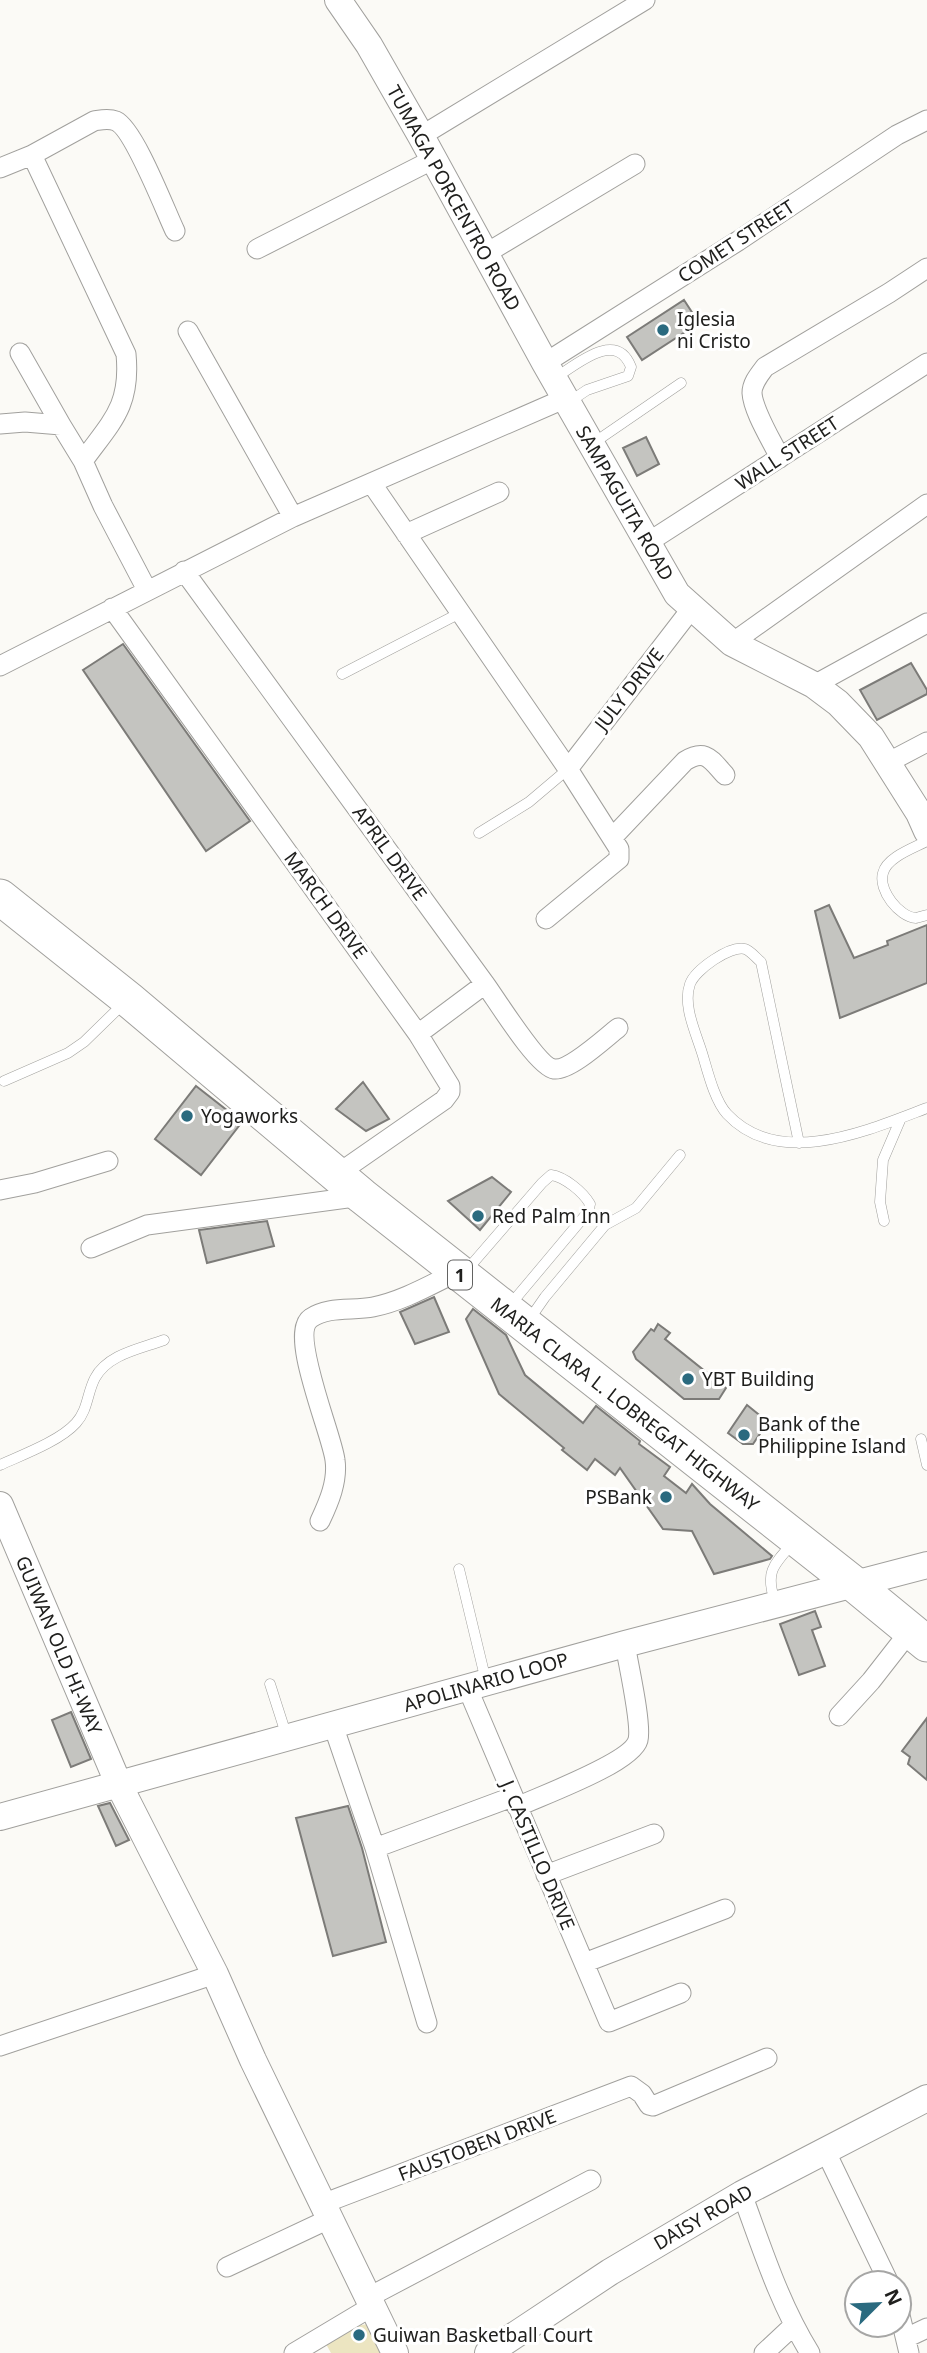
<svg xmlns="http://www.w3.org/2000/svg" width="927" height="2353" font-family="'Noto Sans',sans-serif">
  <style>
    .garden { fill: #ece5c1 }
    .building { fill: #c4c4c0; stroke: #7c7b78; stroke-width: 2 }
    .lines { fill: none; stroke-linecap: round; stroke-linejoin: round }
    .lane-casing { stroke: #a1a09d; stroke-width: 11 }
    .street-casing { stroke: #a1a09d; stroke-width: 21 }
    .secondary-casing { stroke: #a1a09d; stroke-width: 28 }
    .highway-casing { stroke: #a1a09d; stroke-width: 37 }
    .lane { stroke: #fff; stroke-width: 10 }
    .street { stroke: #fff; stroke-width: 19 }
    .secondary { stroke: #fff; stroke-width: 26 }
    .highway { stroke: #fff; stroke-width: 35 }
    .poi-dot { fill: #2a6a7f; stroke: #fff; stroke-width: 2.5 }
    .labels { text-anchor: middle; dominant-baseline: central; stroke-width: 6; stroke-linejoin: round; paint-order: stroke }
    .shield { fill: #fff; stroke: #636362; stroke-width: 2 }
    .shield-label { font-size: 18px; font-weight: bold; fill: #20201e }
    .street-label { font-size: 19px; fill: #20201e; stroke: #fff }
    .poi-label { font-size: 19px; fill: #20201e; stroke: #fff; text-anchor: start }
  </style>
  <rect width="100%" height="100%" fill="#fbfaf6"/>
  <path class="garden" d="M373,2323L387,2353H331L326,2344L351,2327Z"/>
  <path class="building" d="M684,300L699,323L642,360L627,337Z
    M646,437L659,464L637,476L623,448Z
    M123,644L250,821L206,851L83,670Z
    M911,663L927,690V694L877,720L860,690Z
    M829,905L854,958L888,945L887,941L927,925V983L840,1018L815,911Z
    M363,1082L389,1119L366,1131L336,1109Z
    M196,1086L242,1122L201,1175L155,1139Z
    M492,1177L511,1192L480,1230L448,1201Z
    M267,1221L274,1246L207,1263L199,1230Z
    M434,1297L449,1332L415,1344L400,1312Z
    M473,1309L506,1335L525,1375L583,1423L596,1406L640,1441L639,1444L670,1467L664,1476L686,1493L692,1484L710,1504L772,1556L770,1559L714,1574L692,1531L663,1529L620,1468L615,1475L595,1459L587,1470L562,1450L564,1448L499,1394L466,1319Z
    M658,1324L670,1333L665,1339L726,1388L719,1399H684L636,1359L633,1352L651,1329L654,1331Z
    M747,1405L768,1422L753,1444H743L728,1433Z
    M815,1611L821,1627L812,1630L825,1666L799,1675L780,1624Z
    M71,1712L91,1759L71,1767L52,1720Z
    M927,1718V1780L908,1764L910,1757L902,1751Z
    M110,1803L129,1840L116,1846L98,1806Z
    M348,1806L362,1848L386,1942L333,1956L296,1818Z"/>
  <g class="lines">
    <defs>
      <path id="lane" d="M555,378C576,365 616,329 631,367L628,376L587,390L569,402
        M592,444L681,383
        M342,674L460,613
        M479,833L529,802L568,769
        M927,841C914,848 887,857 883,873C878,890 899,917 916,918C917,918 926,915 927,915
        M4,1081L68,1053L84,1042L123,1004
        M799,1143L761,962C756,958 751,951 745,949C730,945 695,970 690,984C682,1006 697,1035 703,1056C708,1073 715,1101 727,1114C779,1170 869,1130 927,1108
        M884,1221L880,1202L883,1160L901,1118
        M466,1271L542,1183L551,1175C565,1177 583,1192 590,1204L588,1212L510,1305
        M529,1320L545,1297L605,1225L636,1208L680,1155
        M921,1439L927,1465
        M0,1465C22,1455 60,1441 76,1423C88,1410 87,1393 95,1378C108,1354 140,1349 164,1340
        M459,1569L486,1681
        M775,1601C765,1573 773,1565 792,1544
        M270,1684L287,1737"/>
      <path id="street" d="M421,136L645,0
        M32,155L126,354C131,406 112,421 83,461
        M0,168L32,155L94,121C101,120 108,118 116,121C134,129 165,210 175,231
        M257,249L434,159
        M485,254L635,164
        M188,331L293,517
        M545,363L738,241L897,135L927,120
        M0,424L25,422L61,425L20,353
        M61,425L83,461L103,506L147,590
        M780,458C772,441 753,411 752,393C752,383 759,375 765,367L889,293L927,268
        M372,484L568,769L619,849V859L546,919
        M406,534L499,492
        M647,543L927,363
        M184,571L485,984C496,999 538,1067 554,1069C570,1071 605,1038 618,1028
        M112,608L418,1034L450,1086V1092L444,1100L336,1175
        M732,643L927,504
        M0,666L293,517L566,398
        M814,685L927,623
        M887,763L927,742
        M568,769L692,608
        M612,838L685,761C706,748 711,760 725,775
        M418,1034L485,984
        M0,1190L35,1183L108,1161
        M91,1248L147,1225L362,1196
        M320,1521C329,1502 338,1481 335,1460C332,1434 288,1333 311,1318C328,1306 353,1311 373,1307C403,1301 430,1285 457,1272
        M467,1687L609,2022L681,1993
        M839,1716L871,1681L910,1631
        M333,1725L375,1848L427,2023
        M517,1807C540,1796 632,1763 638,1740C642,1724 628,1663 625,1644
        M375,1848L512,1797
        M546,1875L654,1834
        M584,1963L725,1909
        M0,2046L215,1974
        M825,2150L889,2283
        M742,2194C762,2248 779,2303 810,2353
        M322,2204L631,2086L642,2094L649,2105L653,2106L767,2058
        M227,2267L329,2219
        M367,2298L591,2180
        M899,2311L909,2353
        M906,2338L927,2328
        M294,2353L371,2307
        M764,2353L793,2326"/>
      <path id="secondary" d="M338,0L369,45L421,136L545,363L677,594L732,643L814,685L838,703L871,737L919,813L927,831
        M0,1505L119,1785L215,1974L253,2060L395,2353
        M0,1817L625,1644L927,1565
        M488,2353L610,2272L742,2194L927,2098"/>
      <path id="highway" d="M0,897L128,999L362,1196L854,1584L927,1644"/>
    </defs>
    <use href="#lane" class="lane-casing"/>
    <use href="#street" class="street-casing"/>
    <use href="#secondary" class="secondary-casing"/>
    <use href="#highway" class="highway-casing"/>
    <use href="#lane" class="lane"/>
    <use href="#street" class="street"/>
    <use href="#secondary" class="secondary"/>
    <use href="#highway" class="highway"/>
  </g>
  <g class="poi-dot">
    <circle cx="663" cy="330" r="7"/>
    <circle cx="187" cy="1116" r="7"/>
    <circle cx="478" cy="1216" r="7"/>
    <circle cx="688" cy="1379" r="7"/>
    <circle cx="744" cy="1435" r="7"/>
    <circle cx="666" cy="1497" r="7"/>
    <circle cx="359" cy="2335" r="7"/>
  </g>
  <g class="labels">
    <rect class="shield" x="448" y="1260.5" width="24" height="29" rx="5"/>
    <g class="shield-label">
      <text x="460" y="1275">1</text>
    </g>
    <g class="street-label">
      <text transform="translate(454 198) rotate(61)">TUMAGA PORCENTRO ROAD</text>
      <text transform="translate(736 241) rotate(-33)">COMET STREET</text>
      <text transform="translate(787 453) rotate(-33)">WALL STREET</text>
      <text transform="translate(625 503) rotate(60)">SAMPAGUITA ROAD</text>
      <text transform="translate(629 689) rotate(-52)">JULY DRIVE</text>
      <text transform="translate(390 853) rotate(54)">APRIL DRIVE</text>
      <text transform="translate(326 905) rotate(54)">MARCH DRIVE</text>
      <text transform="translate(625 1404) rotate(38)">MARIA CLARA L. LOBREGAT HIGHWAY</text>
      <text transform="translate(59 1645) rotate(67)">GUIWAN OLD HI-WAY</text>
      <text transform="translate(486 1682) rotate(-16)">APOLINARIO LOOP</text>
      <text transform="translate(538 1855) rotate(67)">J. CASTILLO DRIVE</text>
      <text transform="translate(477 2145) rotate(-21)">FAUSTOBEN DRIVE</text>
      <text transform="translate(703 2217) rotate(-30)">DAISY ROAD</text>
    </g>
    <g class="poi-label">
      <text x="677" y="319">Iglesia<tspan x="677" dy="22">ni Cristo</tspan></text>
      <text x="201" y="1116">Yogaworks</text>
      <text x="492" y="1216">Red Palm Inn</text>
      <text x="702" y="1379">YBT Building</text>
      <text x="758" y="1424">Bank of the<tspan x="758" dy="22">Philippine Island</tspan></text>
      <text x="652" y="1497" text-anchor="end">PSBank</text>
      <text x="373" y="2335">Guiwan Basketball Court</text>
    </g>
  </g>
  <g transform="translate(878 2304) rotate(66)"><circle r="33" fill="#ffffff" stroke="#a6a6a5" stroke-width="2"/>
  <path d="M0-5L12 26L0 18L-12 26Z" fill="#2a6a7f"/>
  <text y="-10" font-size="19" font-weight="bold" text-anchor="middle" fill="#20201e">N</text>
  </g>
</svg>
